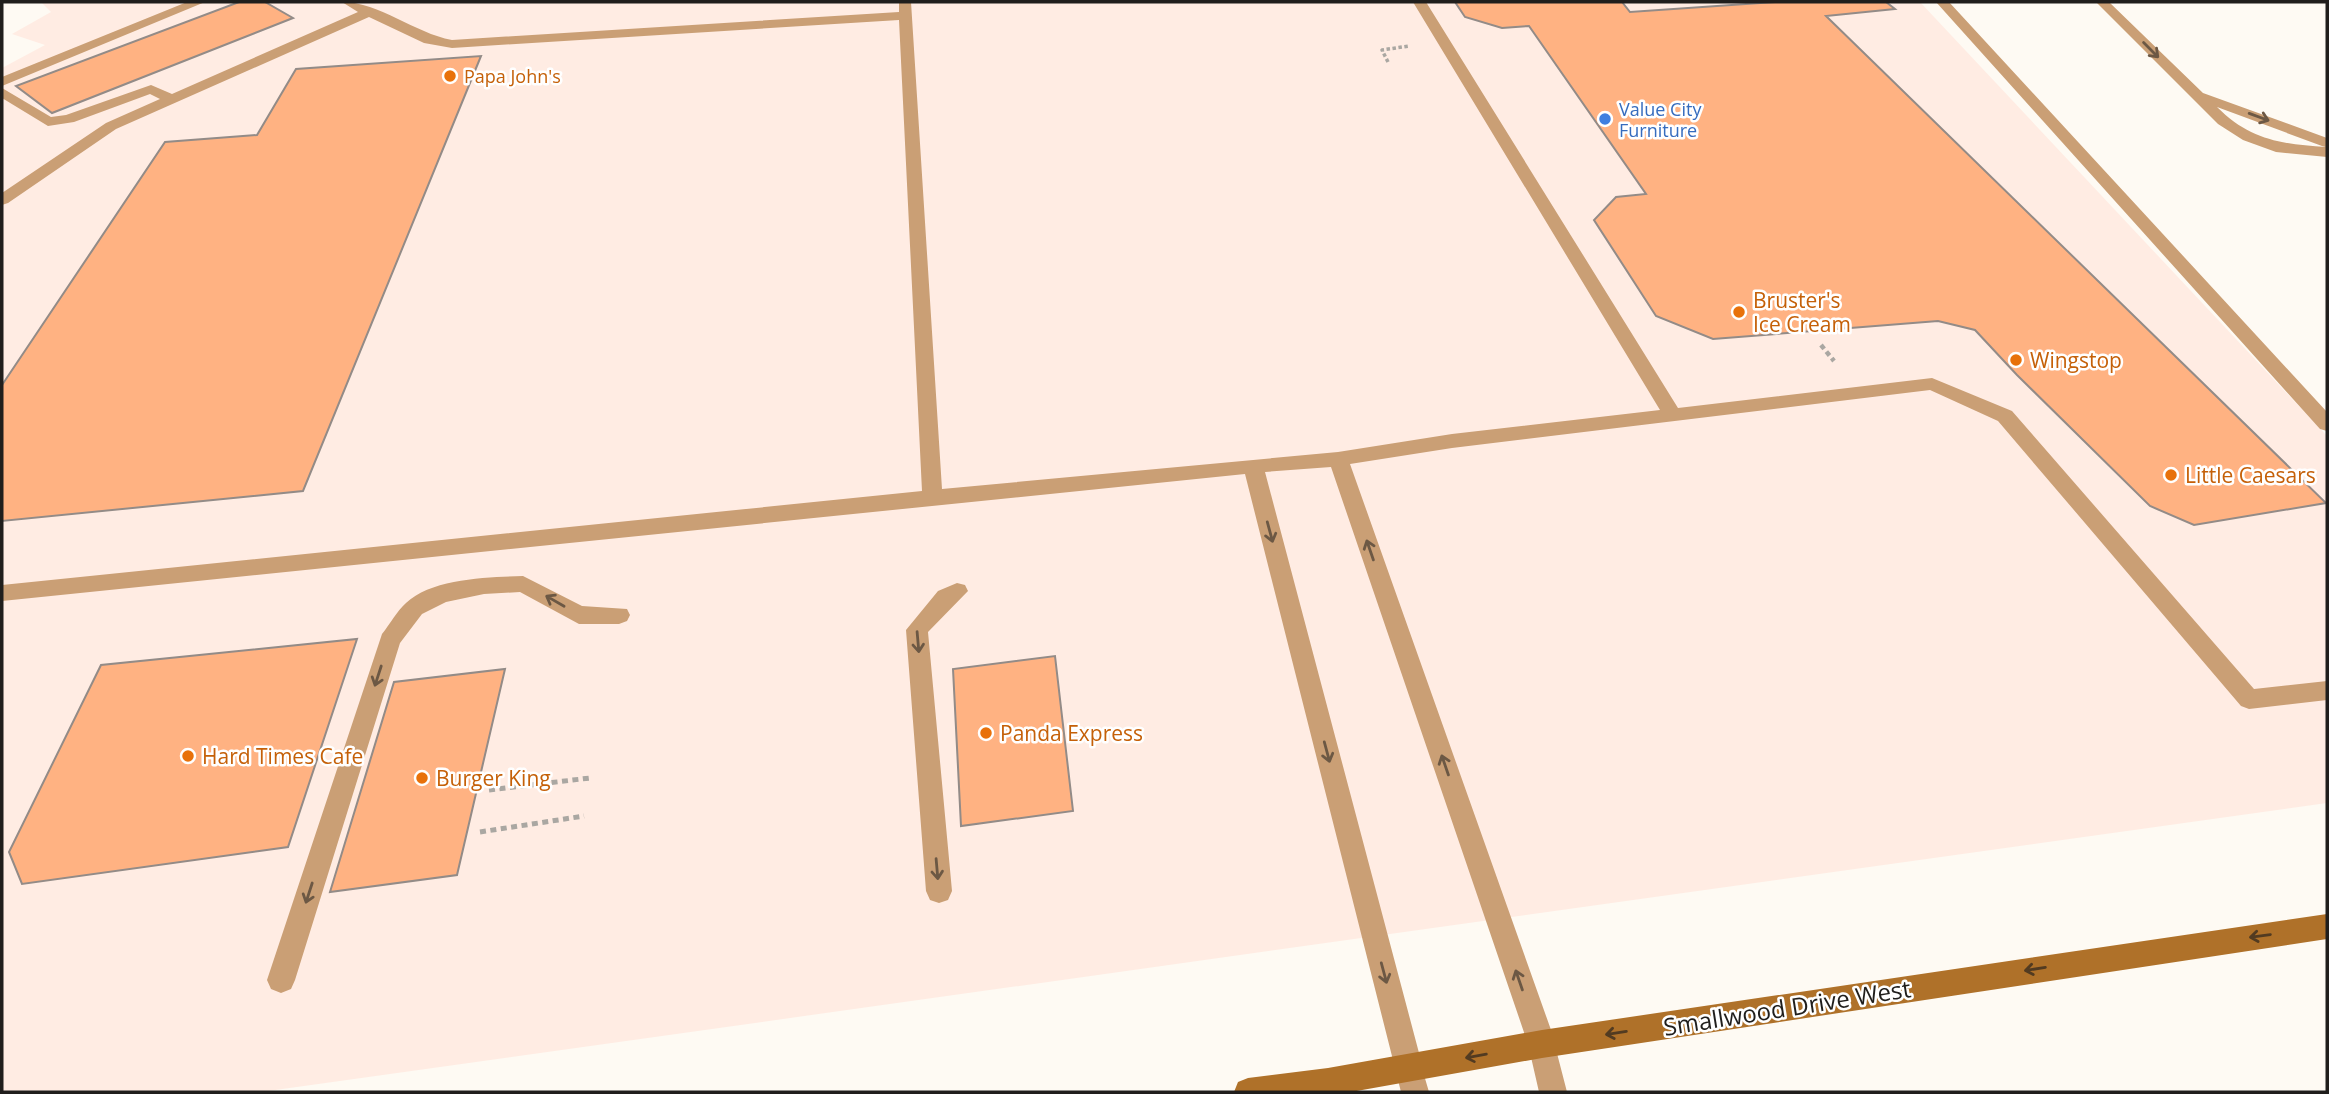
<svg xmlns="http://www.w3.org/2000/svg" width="2329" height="1094" font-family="'Open Sans',sans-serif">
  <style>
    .commercial { fill: #ffece3 }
    .building { fill: #ffb282; stroke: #938b87; stroke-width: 2 }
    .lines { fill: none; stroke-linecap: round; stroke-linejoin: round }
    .path-far2 { stroke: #aaa7a2; stroke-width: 3.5; stroke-dasharray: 3.5 2.5; stroke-linecap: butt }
    .path-far1 { stroke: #aaa7a2; stroke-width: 4.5; stroke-dasharray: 5 3.5; stroke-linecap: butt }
    .path { stroke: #aaa7a2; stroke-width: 5; stroke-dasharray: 6 4.5; stroke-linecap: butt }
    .lane { fill: #ca9f75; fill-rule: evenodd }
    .street { fill: #ca9f75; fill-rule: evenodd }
    .secondary { fill: #af7129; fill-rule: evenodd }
    .oneway { stroke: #6c5844 }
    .oneway2 { stroke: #523b21 }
    .food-dot { fill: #e8710a; stroke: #fff; stroke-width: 2.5 }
    .shop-dot { fill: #3f7fe0; stroke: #fff; stroke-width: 2.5 }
    .labels { text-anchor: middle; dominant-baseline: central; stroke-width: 5; stroke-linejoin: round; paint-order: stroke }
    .far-food-label { font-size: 18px; fill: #c56008; stroke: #fff; text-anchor: start }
    .far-shop-label { font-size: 18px; fill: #366cbe; stroke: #fff; text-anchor: start }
    .food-label { font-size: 21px; fill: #c56008; stroke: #fff; text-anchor: start }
    .near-street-label { font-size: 24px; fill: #201e1c; stroke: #fff }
  </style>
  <rect width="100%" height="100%" fill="#fefaf3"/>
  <path class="commercial" d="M41,2H1920L2327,436V803L261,1092H2V68L45,45L12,34L51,12Z"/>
  <path class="building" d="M239,2H265L293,18L52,113L16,86Z
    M1455,2H1622L1630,12L1775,2H1886L1895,9L1826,16L2326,503L2194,525L2150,506L2017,375L1975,330L1938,321L1713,339L1656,316L1594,220L1616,197L1646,194L1529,26L1502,28L1465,17Z
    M481,56L303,491L2,521V385L165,142L257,135L296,69Z
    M357,639L288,847L22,884L9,852L101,665Z
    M1055,656L1073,811L961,826L953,669Z
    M505,669L457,875L330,892L394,682Z"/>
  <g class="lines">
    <path class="path-far2" d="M1388,62L1382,50L1409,46"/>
    <path class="path-far1" d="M1821,345L1834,361"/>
    <path class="path" d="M489,790L590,778
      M480,832L584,816"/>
    <path class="lane" d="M187,2H205L2,86V77Z
      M342,2C380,2 414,33 452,40L899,12V2H911L942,489L1338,452L1452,434L1660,410L1413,2H1426L1678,408L1932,378L2012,411L2254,689L2327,681V700L2249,709L2241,706L1998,421L1930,390L1452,448L1350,464L1556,1044L1552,1054L1542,1058L1532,1054L1528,1044L1331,467L1265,472L1423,1068L1419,1078L1409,1082L1399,1078L1395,1068L1245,474L2,601V585L922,491L899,20L452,48L424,43L369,17L116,129L8,203L2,205V193L106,123L160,99L150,94L74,122L48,126L2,98V88L51,117L66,115L151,85L172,94L358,12Z
      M1936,2H1949L2327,412V431L2320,429Z
      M2096,2H2109L2203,93L2327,138V157L2276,152L2243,140L2218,124ZM2217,107L2322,146L2326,147C2281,144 2250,140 2217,107Z
      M523,576L582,606L627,609L630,615L627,621L619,624H579L520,592L484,594L446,602L422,614L400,643L295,980L291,989L281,993L271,989L267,980L382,634C390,624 397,611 406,603C432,578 489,577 523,576Z
      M957,583L965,585L968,591L928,632L952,891L948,900L939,903L930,900L926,891L906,630L938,591Z"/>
    <path class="street" d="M1542,1030L1552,1034L1567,1092H1539L1528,1044L1532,1034Z
      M1409,1054L1419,1058L1429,1092H1401L1395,1068L1399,1058Z"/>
    <path class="secondary" d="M2327,914V939L1542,1058L1351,1092H1234L1238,1082L1248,1078L1328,1068L1542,1030Z"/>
  </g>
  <defs><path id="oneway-shaft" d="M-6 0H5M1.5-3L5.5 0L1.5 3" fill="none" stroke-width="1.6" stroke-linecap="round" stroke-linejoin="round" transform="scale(1.75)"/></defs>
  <g class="oneway">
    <use href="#oneway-shaft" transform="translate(2151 50) rotate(45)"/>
    <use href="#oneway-shaft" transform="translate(2259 117) rotate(20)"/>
    <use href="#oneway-shaft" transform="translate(1270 532) rotate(75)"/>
    <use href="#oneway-shaft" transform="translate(1370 550) rotate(-109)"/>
    <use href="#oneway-shaft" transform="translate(555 601) rotate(-150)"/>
    <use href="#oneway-shaft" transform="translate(918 642) rotate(85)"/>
    <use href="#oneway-shaft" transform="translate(378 676) rotate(108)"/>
    <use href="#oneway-shaft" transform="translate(1327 752) rotate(75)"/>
    <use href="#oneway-shaft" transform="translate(1445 765) rotate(-109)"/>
    <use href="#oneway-shaft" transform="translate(937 869) rotate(85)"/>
    <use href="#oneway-shaft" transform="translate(309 893) rotate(108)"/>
    <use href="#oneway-shaft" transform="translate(1384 973) rotate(75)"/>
    <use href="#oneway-shaft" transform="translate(1519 980) rotate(-109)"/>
  </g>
  <g class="oneway2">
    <use href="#oneway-shaft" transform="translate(2260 936) rotate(172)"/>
    <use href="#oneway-shaft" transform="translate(2035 969) rotate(171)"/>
    <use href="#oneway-shaft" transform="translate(1616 1033) rotate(171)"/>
    <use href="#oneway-shaft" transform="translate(1476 1056) rotate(170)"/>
  </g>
  <g class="food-dot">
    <circle cx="450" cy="76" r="7"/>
    <circle cx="1739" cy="312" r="7"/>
    <circle cx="2016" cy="360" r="7"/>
    <circle cx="2171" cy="475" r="7"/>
    <circle cx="986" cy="733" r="7"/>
    <circle cx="188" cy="756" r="7"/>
    <circle cx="422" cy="778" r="7"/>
  </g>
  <circle class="shop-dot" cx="1605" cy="119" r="7"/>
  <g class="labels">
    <g class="far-food-label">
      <text x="464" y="76">Papa John's</text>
    </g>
    <g class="far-shop-label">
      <text x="1619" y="109">Value City<tspan x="1619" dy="21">Furniture</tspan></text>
    </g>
    <g class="food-label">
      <text x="1753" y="300">Bruster's<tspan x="1753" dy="24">Ice Cream</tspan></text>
      <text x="2030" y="360">Wingstop</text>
      <text x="2185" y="475">Little Caesars</text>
      <text x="1000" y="733">Panda Express</text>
      <text x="202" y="756">Hard Times Cafe</text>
      <text x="436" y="778">Burger King</text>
    </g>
    <g class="near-street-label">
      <text transform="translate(1787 1007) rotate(-9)">Smallwood Drive West</text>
    </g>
  </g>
  <rect width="2329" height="1094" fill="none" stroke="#201e1c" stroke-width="7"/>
</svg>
